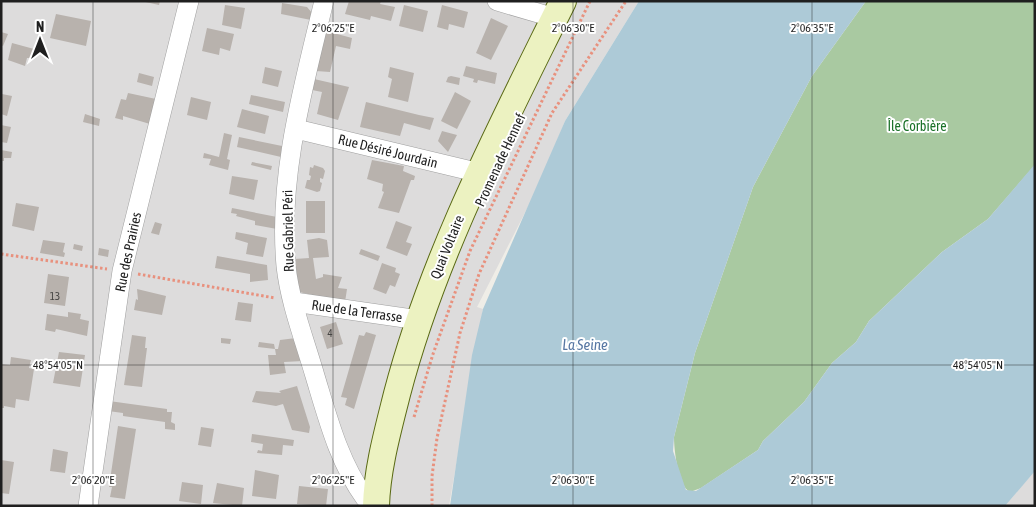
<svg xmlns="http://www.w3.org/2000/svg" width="1036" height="507" font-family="'Asap Condensed',sans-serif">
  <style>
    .residential { fill: #dddcdc }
    .forest { fill: #a9c9a1 }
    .water { fill: #adcad7 }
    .building { fill: #b8b2ad }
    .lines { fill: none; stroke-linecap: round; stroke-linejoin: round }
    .minor-casing { stroke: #a0a0a0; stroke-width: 20 }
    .secondary-casing { stroke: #596913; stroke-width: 28 }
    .path { stroke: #e8917e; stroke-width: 3; stroke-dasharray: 2.5 2.5; stroke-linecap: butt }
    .minor { stroke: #fff; stroke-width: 19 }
    .secondary { stroke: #ecf2c1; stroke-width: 26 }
    .ticks { fill: none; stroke: #1f1f1f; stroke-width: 1; stroke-opacity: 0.45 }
    .labels { text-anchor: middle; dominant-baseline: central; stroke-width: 4; stroke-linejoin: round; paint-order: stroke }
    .number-label { font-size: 11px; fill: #454442 }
    .park-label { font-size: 14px; fill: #1a7128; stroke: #fff }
    .street-label { font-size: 14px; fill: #1f1f1f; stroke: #fff }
    .water-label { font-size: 15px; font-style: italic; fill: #5777a3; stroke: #fff }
    .ticks-label { font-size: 12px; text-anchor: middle; fill: #1f1f1f; stroke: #fff; stroke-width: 4; stroke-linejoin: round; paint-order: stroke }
  </style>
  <rect width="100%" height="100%" fill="#efede7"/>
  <path class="residential" d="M1,1H639L565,121L537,189L477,307L483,309L449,506H1Z
    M1035,471V506H1005L1019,489Z"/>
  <path class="forest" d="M866,1H1035V165L988,219L942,252L869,321L856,342L832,363L804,402L763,441L758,450L701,488L690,492C678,486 674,450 674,437L695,353L753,187L812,76Z"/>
  <path class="water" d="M639,1H866L812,76L753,187L695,353L674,437L673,451L686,490L696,491L758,450L763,441L804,402L832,363L856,342L869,321L942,252L988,219L1035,164V471L1005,506H450L472,355L483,309L565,121Z"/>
  <path class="building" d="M141,1H160L159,5Z
    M349,1H381L380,4L395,7L391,21L371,16L370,20L345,14Z
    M282,3L307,7L313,14L311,20L281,14Z
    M225,5L245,8L241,29L222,25Z
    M404,5L428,11L423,32L399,26Z
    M442,5L468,12L464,28L449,24L448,30L437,27Z
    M56,14L91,21L86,46L50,38Z
    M491,18L508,26L491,60L476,53Z
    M207,28L234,34L230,51L220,48L219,55L202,51Z
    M326,31L352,38L350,49L336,46L330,72L316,71Z
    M1,32L8,34L3,46L1,45Z
    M12,43L34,49L32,58H27L25,66L8,60Z
    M466,66L497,73L495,84L478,80L477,83L473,82L474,79L463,76Z
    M265,67L282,71L278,87L262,83Z
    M390,67L414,73L408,102L388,97L392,79L388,77Z
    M139,73L154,77L152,86L137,82Z
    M451,76L460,78L459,85L446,82L448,77Z
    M314,79L349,87L338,120L317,114L322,92L312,90Z
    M455,92L471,101L457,129L441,121Z
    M128,93L156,99L150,124L123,116V120L115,118L121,99L126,100Z
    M2,94L12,96L7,116L1,114Z
    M251,95L285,102L283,112L249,104Z
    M191,97L211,102L207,120L187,115Z
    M366,102L419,115L434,118L430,130L404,123L400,136L360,127Z
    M242,109L269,116L265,134L237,127Z
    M85,114L100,119L99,126L83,122Z
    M1,125L11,127L7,143L1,142Z
    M442,131L457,135L448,152L438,141Z
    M224,133L232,135L227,159L230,160L228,170L209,165L211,159L203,158L204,153L219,157Z
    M239,137L282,146L281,157L237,147Z
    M1,150L12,152L11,158H4V161H1Z
    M372,160L404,166L403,171L415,176L414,180H411L399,213L378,208L384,192L382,191L383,184L367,179Z
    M252,162L272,166L271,170L251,165Z
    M314,165L323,168L325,171L323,179L320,178V182L322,183L320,191L317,192L305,188L307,180H310L311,176L309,175L310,167L313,168Z
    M232,176L258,180L254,200L229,194Z
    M306,201H325V233H306Z
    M16,203L39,207L34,231L12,226Z
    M232,208L277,217V229L255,225V221L236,216L237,214L231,213Z
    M396,221L412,227L406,242L412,244L407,256L386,248Z
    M155,222L162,224L159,235L151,233Z
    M236,232L267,238L263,257L246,254L248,243L235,239Z
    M319,238L327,240L329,257L313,258L316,279L323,277V274L342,277L338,288L347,289L345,302L299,292L295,259L309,258L307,240Z
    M43,240L65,243L63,252L65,253L64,257L40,253Z
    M74,244L83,246L82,251L73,249Z
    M99,248L109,250L108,257L98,255Z
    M361,249L380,256L378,261L359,254Z
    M217,256L267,265L268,280L250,282V274L215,268Z
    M382,263L396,268L395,272L400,274L395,287L390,285L386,294L373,289Z
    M48,274L69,277L65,306L44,303Z
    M137,289L166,296L162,315L134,310L136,299L138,300Z
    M238,302L253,304L251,322L235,320Z
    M68,312L81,314L80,319L89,321L87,336L56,329L55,332L45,330L47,314L68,317Z
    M336,322L343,344L327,349L320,327Z
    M366,332L376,335L354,409L345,405L347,398L341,397L359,335L364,336Z
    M132,335L146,337L145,348H147L142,387L124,385Z
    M221,338L231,339L230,344L221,343Z
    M296,338L303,361L284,362L286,373L270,375L268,355H276L275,349H278L280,340Z
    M259,342L274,344L275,349L258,347Z
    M59,352L85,355L80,387L53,383Z
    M11,357L31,360L29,368L34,369L29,401L16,399L15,408L4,406V408H1V364L10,365Z
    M297,386L310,427L309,433L292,430L283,404L276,406L252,402L256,391L281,393L279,391Z
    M109,401L167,409V412H172L171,422L175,424V430L165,429V422L123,416V413L108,411Z
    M118,426L136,429L125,499L110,497L112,487H109Z
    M201,427L214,429L211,447L198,445Z
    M252,434L294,440L293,446L283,445L282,455L257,453L258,450L262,451L263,444L251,442Z
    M53,449L68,452L65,473L50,471Z
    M1,460L14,462L9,494L1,493Z
    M255,470L279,475L276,499L252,496Z
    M182,482L203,485L201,504L179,501Z
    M217,483L244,488L242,506L213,503Z
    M299,486L328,489L326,506L297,504Z"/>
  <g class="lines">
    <defs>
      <path id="minor" d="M324,1C303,88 278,176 286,266C290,303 305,341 315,376C328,419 339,462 365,498L376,502
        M497,1L555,18
        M296,129L480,173
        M294,302L419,320
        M88,506L122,271L189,1"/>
      <path id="secondary" d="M376,506C377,469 388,430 397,394C433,256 500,129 563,1"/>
    </defs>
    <use href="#minor" class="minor-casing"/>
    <use href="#secondary" class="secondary-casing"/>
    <path class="path" d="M1,254L107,269
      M138,274L275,298
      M414,417L433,354L470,251L590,1
      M432,506V476L437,438L460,333L479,274L552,113L626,1"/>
    <use href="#minor" class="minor"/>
    <use href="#secondary" class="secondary"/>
  </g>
  <path class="ticks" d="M1,1H1035M93,1V506M333,1V506M573,1V506M812,1V506M1,365H1035"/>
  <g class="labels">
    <g class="number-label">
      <text x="55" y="296">13</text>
      <text x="330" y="333">4</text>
    </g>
    <g class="park-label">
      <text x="917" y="126">Île Corbière</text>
    </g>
    <g class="street-label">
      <text transform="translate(388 151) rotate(14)">Rue Désiré Jourdain</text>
      <text transform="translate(500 160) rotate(-65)">Promenade Hennef</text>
      <text transform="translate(288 231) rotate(-91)">Rue Gabriel Péri</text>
      <text transform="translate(447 247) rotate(-68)">Quai Voltaire</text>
      <text transform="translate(128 252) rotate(-78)">Rue des Prairies</text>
      <text transform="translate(357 311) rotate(8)">Rue de la Terrasse</text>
    </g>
    <g class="water-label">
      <text x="585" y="344">La Seine</text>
    </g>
  </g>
  <g class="ticks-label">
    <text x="333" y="32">2°06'25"E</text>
    <text x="573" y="32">2°06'30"E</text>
    <text x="812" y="32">2°06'35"E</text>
    <text x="58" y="369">48°54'05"N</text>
    <text x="978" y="369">48°54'05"N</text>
    <text x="93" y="484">2°06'20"E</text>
    <text x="333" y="484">2°06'25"E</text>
    <text x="573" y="484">2°06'30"E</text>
    <text x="812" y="484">2°06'35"E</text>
  </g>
  <rect width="1036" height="507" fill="none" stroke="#1f1f1f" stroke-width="5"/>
  <g transform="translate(40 40)" stroke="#ffffff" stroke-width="4" paint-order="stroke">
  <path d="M0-4L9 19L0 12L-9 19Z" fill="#1f1f1f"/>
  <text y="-8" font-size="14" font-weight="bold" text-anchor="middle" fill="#1f1f1f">N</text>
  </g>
</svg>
